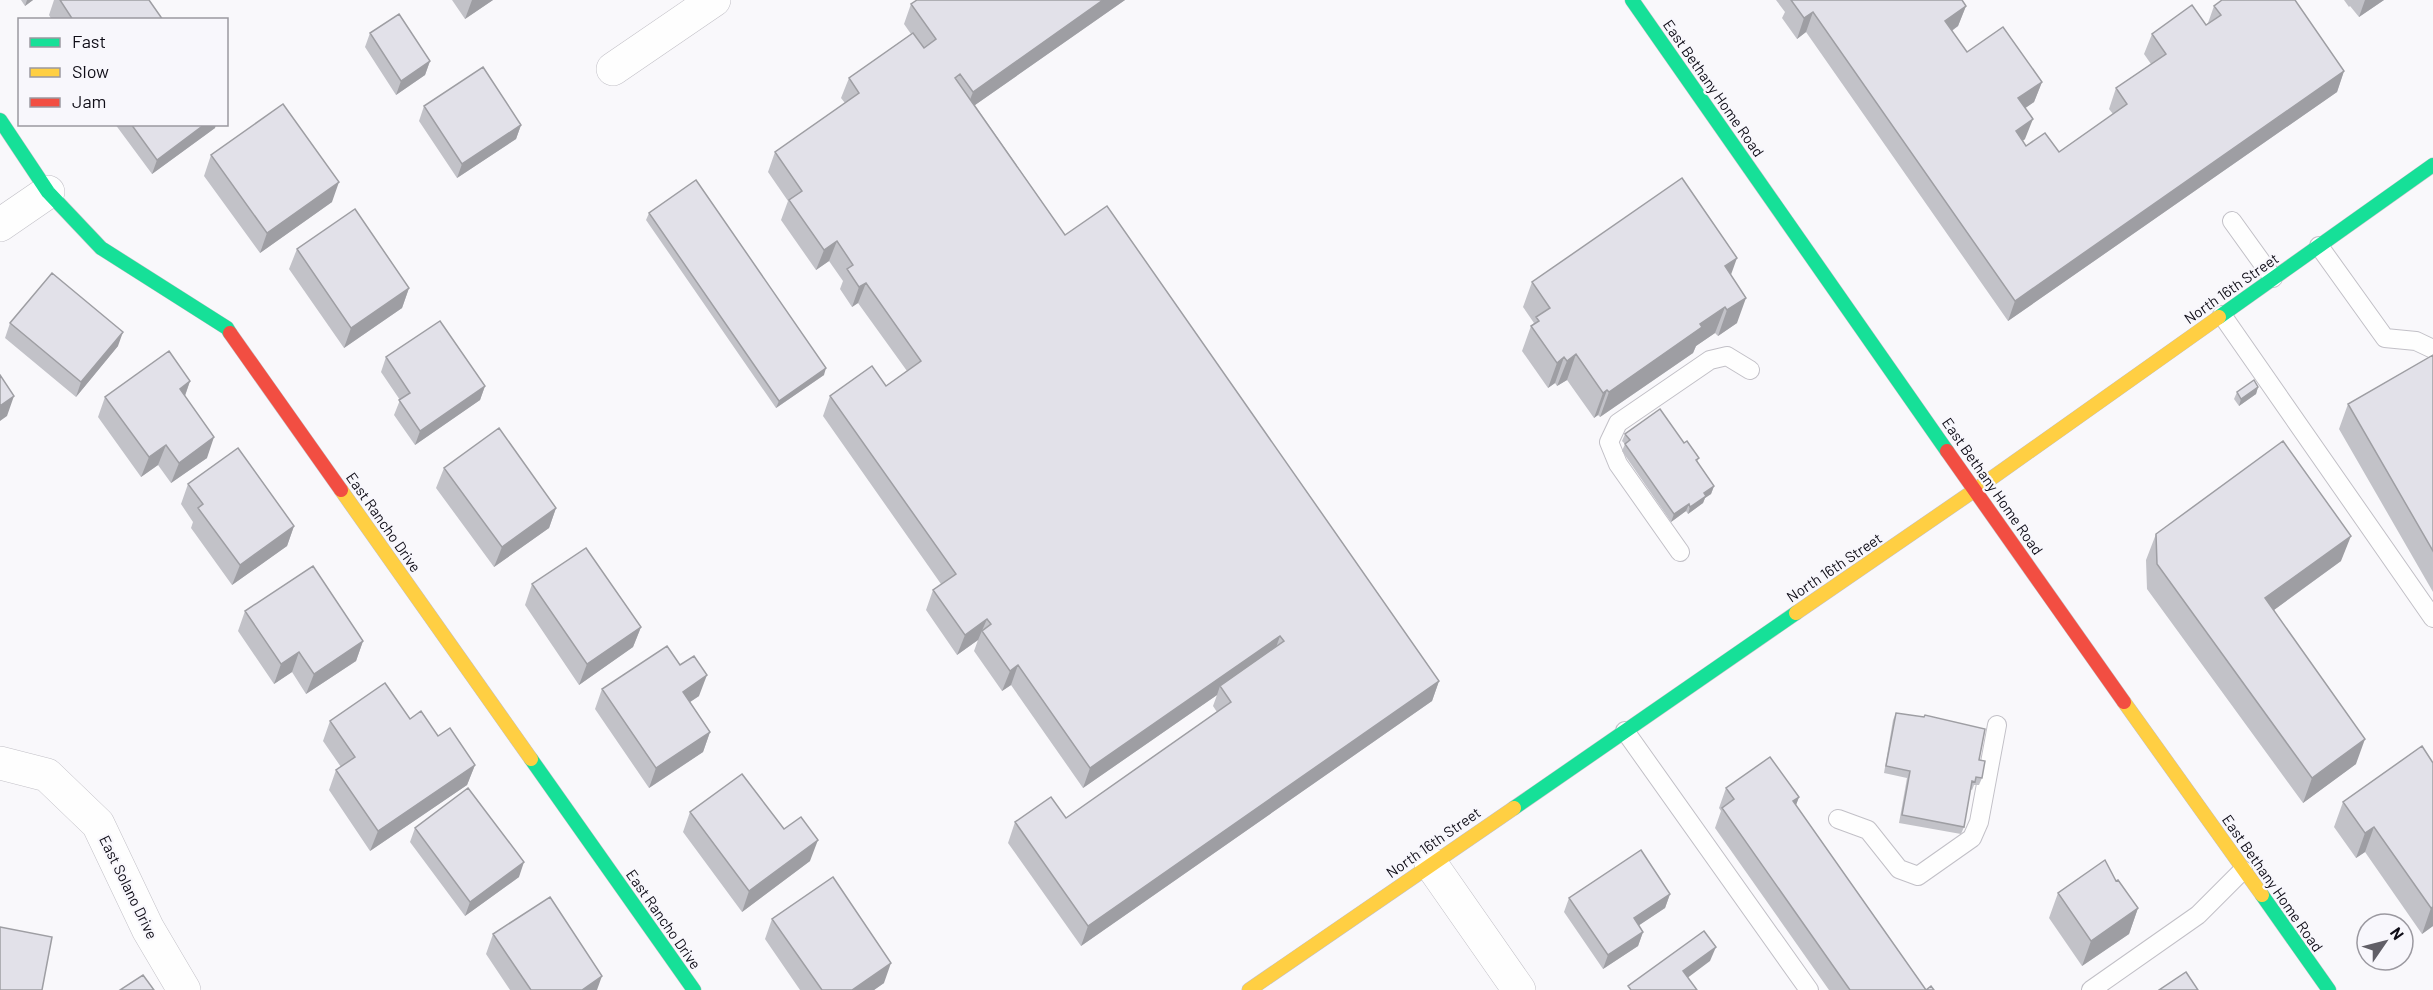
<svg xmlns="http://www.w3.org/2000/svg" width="2433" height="990" font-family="Barlow,sans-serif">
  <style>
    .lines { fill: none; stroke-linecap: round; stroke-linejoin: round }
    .lane-casing { stroke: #c2c0c7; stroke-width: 20 }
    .street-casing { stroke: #c2c0c7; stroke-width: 34 }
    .fast-casing { stroke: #c2c0c7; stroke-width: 15 }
    .slow-casing { stroke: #c2c0c7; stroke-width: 15 }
    .jam-casing { stroke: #c2c0c7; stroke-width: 15 }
    .lane { stroke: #fefefe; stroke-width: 18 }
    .street { stroke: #fefefe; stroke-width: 33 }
    .fast { stroke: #16e098; stroke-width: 14 }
    .slow { stroke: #ffcf43; stroke-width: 14 }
    .jam { stroke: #f24e42; stroke-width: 14 }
    .wall { fill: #c2c2c8 }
    .shaded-wall { fill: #9e9ea3 }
    .building { fill: #e2e1e9; stroke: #9e9ea3; stroke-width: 1.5 }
    .labels { text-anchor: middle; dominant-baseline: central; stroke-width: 4.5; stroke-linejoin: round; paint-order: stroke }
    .street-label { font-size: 15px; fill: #0f0d17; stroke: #f8f7fc }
  </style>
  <rect width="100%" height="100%" fill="#f9f8fb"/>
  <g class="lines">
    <defs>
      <path id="lane" d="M2232,221L2273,278
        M2319,246L2385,338L2416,341L2433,349
        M2222,315L2433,618
        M1680,552L1618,464L1609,442L1618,423L1710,360L1727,356L1750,370
        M1625,731L1809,990
        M1838,819L1868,830L1899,869L1918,876L1972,838L1979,822L1997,725
        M2091,990L2198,915L2243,870"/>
      <path id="street" d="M613,69L714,0
        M0,225L48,192
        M0,763L47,775L98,824L148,929L184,990
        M1431,864L1519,990"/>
      <path id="fast" d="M1632,0L1947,451
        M0,120L48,192L101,248L227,328L230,333
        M2219,317L2433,165
        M531,759L694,990
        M1514,808L1796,613
        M2262,895L2329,990"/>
      <path id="slow" d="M341,490L531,759
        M1796,613L1975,490L2219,317
        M2124,702L2262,895
        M1249,990L1514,808"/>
      <path id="jam" d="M230,333L341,490
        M1947,451L2124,702"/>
    </defs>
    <use href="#lane" class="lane-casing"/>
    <use href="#street" class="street-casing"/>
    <use href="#fast" class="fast-casing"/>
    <use href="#slow" class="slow-casing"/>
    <use href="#jam" class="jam-casing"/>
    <use href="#lane" class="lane"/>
    <use href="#street" class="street"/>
    <use href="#fast" class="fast"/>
    <use href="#slow" class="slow"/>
    <use href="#jam" class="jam"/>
  </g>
  <path class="wall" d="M21,0H33L25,6Z
    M54,0H149L163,20H52L49,15Z
    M452,0H493L465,19Z
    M1125,0L975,105L1065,235L1439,681L1432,701L1081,946L1008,843L1015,822L1066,818L1217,712L1213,706L1217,695L1083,788L1011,685L1002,691L974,651L978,640L957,655L926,610L933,590L941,584L823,416L830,396L886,386L907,371L858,303L852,307L840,289L843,281L829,261L816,270L781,220L788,201L768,172L775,152L845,103L841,98L849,78L911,34L904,24L911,4Z
    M1776,0H1962L1966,6L1958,26L1952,31L1967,52L2042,82L2034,102L2025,108V139L2023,141L2026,146L2059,152L2113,114L2109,109L2116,88L2151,64L2144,54L2152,34L2206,25L2208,23L2214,6L2344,71L2337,92L2008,321L1806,32L1797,39L1782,18L1785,12Z
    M2344,0H2384L2359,17L2350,6L2349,7Z
    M370,33L430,61L425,75L396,95L365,47Z
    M424,106L521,125L516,139L457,178L419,121Z
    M115,124H216L215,128L152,174Z
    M211,155L332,202L260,253L204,176Z
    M649,213L824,375L776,408L646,220Z
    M297,249L409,288L402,308L344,348L289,269Z
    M1731,276L1737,323L1718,336L1715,333L1696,346L1693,353L1600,417L1598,415L1594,418L1567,380L1557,386L1555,383L1548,388L1522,351L1531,326L1534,323L1523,307L1532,282Z
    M10,323L118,346L76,397L5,338Z
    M2433,355V592L2339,429L2348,404Z
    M386,357L485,386L480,400L415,445L394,415L400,400L381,372Z
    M190,381L185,396L207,458L171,483L158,465L141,477L98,417L105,397Z
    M2258,387L2256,394L2239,406L2234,399L2237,392Z
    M1625,434L1699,458L1697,462L1714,486L1711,494L1705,498L1703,503L1688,514L1686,511L1671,522L1622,451L1625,444L1622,441Z
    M444,468L556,508L549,528L494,567L436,488Z
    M188,484L294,526L287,546L232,585L191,528L193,522L181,504Z
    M2156,534L2341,561L2274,610L2356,764L2303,803L2147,589L2146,560Z
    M532,584L641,627L633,647L579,685L525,605Z
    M245,611L363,641L356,661L306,694L292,672L274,684L238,631Z
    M680,665L699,696L690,702L710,732L703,752L649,788L595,709L602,689Z
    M1896,713L1979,760L1982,778L1979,785H1974L1972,790L1970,789L1964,827L1961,834L1899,823L1907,778L1884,773L1893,720Z
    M410,719L438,736L475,765L467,785L370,851L329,790L336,770L341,767L323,741L330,721Z
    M2422,746L2433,926L2422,934L2365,852L2356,858L2334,827L2343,802Z
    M1726,788L1799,797L1796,805L1926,990H1934H1829L1715,828L1721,811L1719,808Z
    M690,812L784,829L810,861L742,912L683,832Z
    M415,828L519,877L465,916L410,842Z
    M2116,881L2138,908L2129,934L2082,966L2049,918L2058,893Z
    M1670,894L1665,908L1639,925L1643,932L1638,946L1603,969L1564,912L1569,898Z
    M772,919L884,983L874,990H800L765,939Z
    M493,934L597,990H510L486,954Z"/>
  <path class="shaded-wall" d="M27,0H33L25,6Z
    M472,0H493L465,19Z
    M1103,0H1125L965,112L973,92Z
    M2365,0H2384L2359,17Z
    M1966,6L1958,26L1937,41L1945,21Z
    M1813,12L1806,32L1797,39L1804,18Z
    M430,61L425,75L396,95L401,81Z
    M2344,71L2337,92L2008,321L2015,301Z
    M2042,82L2034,102L2011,118L2018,98Z
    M2033,119L2025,139L2008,151L2016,131Z
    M205,124H216L215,128L152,174L157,160Z
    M521,125L516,139L457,178L462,164Z
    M339,182L332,202L260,253L267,233Z
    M837,241L829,261L816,270L824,250Z
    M1737,258L1728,283L1725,266Z
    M866,283L858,303L852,307L859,287Z
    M409,288L402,308L344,348L351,328Z
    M1746,298L1737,323L1718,336L1727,310Z
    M1725,307L1715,333L1696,346L1693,353L1600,417L1609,392L1700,324Z
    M123,332L118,346L76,397L81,382Z
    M1576,354L1567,380L1557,386L1567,361Z
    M1564,357L1555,383L1548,388L1557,363Z
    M826,368L824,375L776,408L779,401Z
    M190,381L183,401L180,389Z
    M485,386L480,400L415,445L420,431Z
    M2258,387L2256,394L2239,406L2241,399Z
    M1607,390L1598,415L1594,418L1603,393Z
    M14,396L7,416L0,421V406Z
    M214,437L207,458L171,483L179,463Z
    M166,445L158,465L141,477L149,457Z
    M1714,486L1711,494L1705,498L1703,503L1688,514L1690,507L1704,493Z
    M1689,504L1686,511L1671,522L1674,514Z
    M556,508L549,528L494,567L502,547Z
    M294,526L287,546L232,585L240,565Z
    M2351,536L2341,561L2256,623L2265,598Z
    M987,619L978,640L957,655L965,635Z
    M641,627L633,647L579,685L587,664Z
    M1280,636L1273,656L1220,686L1217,695L1083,788L1090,768Z
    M363,641L356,661L306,694L314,674Z
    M299,652L292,672L274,684L281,664Z
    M1018,665L1011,685L1002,691L1010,671Z
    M707,675L699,696L675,712L683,692Z
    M1439,681L1432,701L1081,946L1088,926Z
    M710,732L703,752L649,788L656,768Z
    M2365,739L2356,764L2303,803L2312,778Z
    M475,765L467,785L370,851L378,831Z
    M1799,797L1791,818L1793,801Z
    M2374,827L2365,852L2356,858L2365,833Z
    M818,840L810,861L742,912L749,891Z
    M524,862L519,877L465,916L470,902Z
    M1670,894L1665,908L1629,932L1634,918Z
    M2433,907V926L2422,934L2431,908Z
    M2138,908L2129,934L2082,966L2091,941Z
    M1643,932L1638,946L1603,969L1608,955Z
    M1716,947L1710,961L1678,985L1683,971Z
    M891,963L884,983L874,990H852Z
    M602,976L597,990H582Z"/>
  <path class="building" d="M60,0H149L163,20H73Z
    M917,0H1103L973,92L960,74L955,78L1065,235L1107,206L1439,681L1088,926L1015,822L1051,797L1066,818L1231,702L1220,686L1284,641L1280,636L1090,768L1018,665L1010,671L982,631L991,624L987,619L965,635L933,590L956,574L830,396L872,366L886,386L921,361L866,283L859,287L847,269L853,265L837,241L824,250L789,200L802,191L775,152L859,93L849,78L913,33L924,48L936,39L911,4Z
    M1791,0H1962L1966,6L1945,21L1967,52L2003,27L2042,82L2018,98L2033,119L2016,131L2026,146L2045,133L2059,152L2127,104L2116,88L2166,54L2152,34L2192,5L2206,25L2221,15L2214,6L2222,0H2295L2344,71L2015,301L1813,12L1804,18Z
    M399,14L430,61L401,81L370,33Z
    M483,67L521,125L462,164L424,106Z
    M283,104L339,182L267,233L211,155Z
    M131,124H205L157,160Z
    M1682,178L1737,258L1725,266L1746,298L1727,310L1725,307L1700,324L1702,327L1609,392L1607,390L1603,393L1576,354L1567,361L1564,357L1557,363L1531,326L1539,321L1536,317L1550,308L1532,282Z
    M696,180L826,368L779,401L649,213Z
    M355,209L409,288L351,328L297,249Z
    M52,273L123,332L81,382L10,323Z
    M440,321L485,386L420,431L399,400L410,393L386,357Z
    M169,351L190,381L180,389L214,437L179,463L166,445L149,457L105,397Z
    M2433,355V551L2348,404Z
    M0,375L14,396L0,406Z
    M2254,380L2258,387L2241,399L2237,392Z
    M1660,409L1684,443L1687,441L1699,458L1696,460L1714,486L1704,493L1706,496L1690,507L1689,504L1674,514L1625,444L1630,440L1625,434Z
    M499,428L556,508L502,547L444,468Z
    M2283,441L2351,536L2265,598L2365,739L2312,778L2157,564L2156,534Z
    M238,448L294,526L240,565L198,508L203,504L188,484Z
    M586,548L641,627L587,664L532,584Z
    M313,566L363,641L314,674L299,652L281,664L245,611Z
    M667,646L680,665L694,656L707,675L683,692L710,732L656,768L602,689Z
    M385,683L410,719L421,711L438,736L450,728L475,765L378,831L336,770L355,757L330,721Z
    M1896,713L1924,717L1925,715L1985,729L1979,760L1985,761L1982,778L1976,777L1975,782L1972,781L1964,827L1902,815L1910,771L1886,766Z
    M2422,746L2433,763V907L2431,908L2374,827L2365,833L2343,802Z
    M1770,757L1799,797L1793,801L1926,990L1931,986L1934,990H1850L1722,808L1734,799L1726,788Z
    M742,774L784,829L801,817L818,840L749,891L690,812Z
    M468,788L524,862L470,902L415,828Z
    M1641,850L1670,894L1634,918L1643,932L1608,955L1569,898Z
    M2105,860L2116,881L2118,880L2138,908L2091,941L2058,893Z
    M833,877L891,963L852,990H822L772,919Z
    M550,897L602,976L582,990H531L493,934Z
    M0,927L52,937L42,990H0Z
    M1704,931L1716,947L1683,971L1697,990H1631L1628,986Z
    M2186,972L2198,990H2159Z
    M143,975L154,990H120Z"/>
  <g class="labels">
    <g class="street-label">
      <text transform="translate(1714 88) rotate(55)">East Bethany Home Road</text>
      <text transform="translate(2231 288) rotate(-35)">North 16th Street</text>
      <text transform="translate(1993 486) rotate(55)">East Bethany Home Road</text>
      <text transform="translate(384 522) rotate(55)">East Rancho Drive</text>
      <text transform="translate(1834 567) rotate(-34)">North 16th Street</text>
      <text transform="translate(1433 842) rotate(-35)">North 16th Street</text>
      <text transform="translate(2273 883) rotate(55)">East Bethany Home Road</text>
      <text transform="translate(129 887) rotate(64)">East Solano Drive</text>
      <text transform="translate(664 919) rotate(55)">East Rancho Drive</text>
    </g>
  </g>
  <rect x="18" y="18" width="210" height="108" fill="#f8f7fc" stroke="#9b99a0" stroke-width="1.5"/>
  <rect x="30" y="38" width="30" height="9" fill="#16e098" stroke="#9b99a0" stroke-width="1.5"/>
  <text x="72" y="48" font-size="18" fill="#0f0d17">Fast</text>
  <rect x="30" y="68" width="30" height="9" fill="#ffcf43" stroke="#9b99a0" stroke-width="1.5"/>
  <text x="72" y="78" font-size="18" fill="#0f0d17">Slow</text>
  <rect x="30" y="98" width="30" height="9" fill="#f24e42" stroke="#9b99a0" stroke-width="1.5"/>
  <text x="72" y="108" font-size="18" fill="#0f0d17">Jam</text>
  <g transform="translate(2385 942) rotate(55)"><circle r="28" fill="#f8f7fc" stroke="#9b99a0" stroke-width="1.5"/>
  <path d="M0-4.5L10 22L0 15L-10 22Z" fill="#615f67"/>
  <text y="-9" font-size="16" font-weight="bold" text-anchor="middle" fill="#0f0d17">N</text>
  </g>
</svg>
